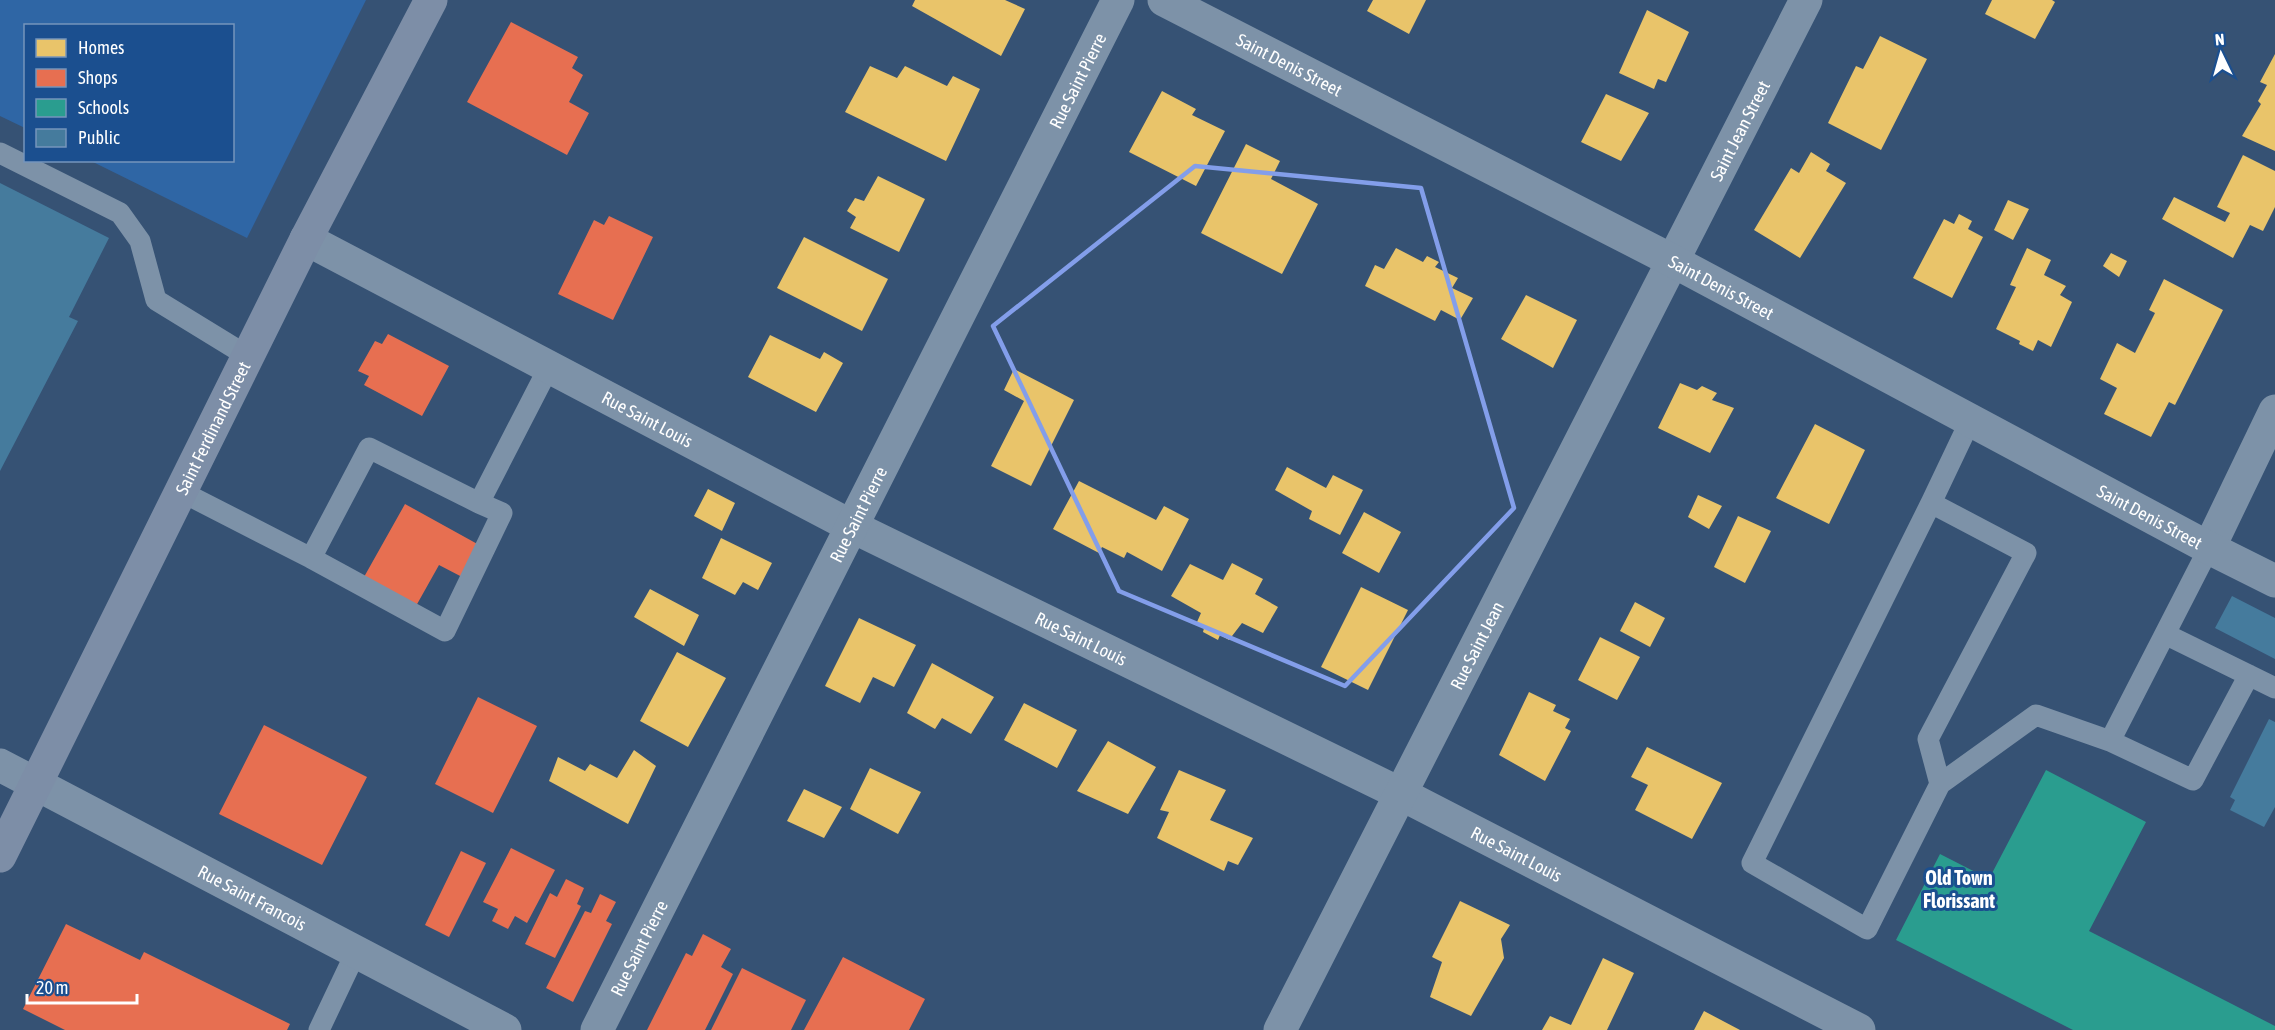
<svg xmlns="http://www.w3.org/2000/svg" width="2275" height="1030" font-family="'Asap Condensed',sans-serif">
  <style>
    .green { fill: #2f66a5 }
    .homes { fill: #e9c46a }
    .shops { fill: #e76f51 }
    .schools { fill: #2a9d8f }
    .public { fill: #457b9d }
    .lines { fill: none; stroke-linecap: round; stroke-linejoin: round }
    .service { stroke: #7d92a8; stroke-width: 21 }
    .minor { stroke: #7d92a8; stroke-width: 33 }
    .tertiary { stroke: #7d92a8; stroke-width: 33 }
    .primary { stroke: #7d8ea7; stroke-width: 33 }
    .marked { fill: none; stroke: #839eea; stroke-width: 4.5; stroke-linejoin: round }
    .labels { text-anchor: middle; dominant-baseline: central; stroke-width: 6; stroke-linejoin: round; paint-order: stroke }
    .street-label { font-size: 18px; fill: #fff; stroke: #1b4f8f }
    .neighbourhood-label { font-size: 20px; font-weight: bold; fill: #fff; stroke: #1b4f8f }
  </style>
  <rect width="100%" height="100%" fill="#365274"/>
  <path class="green" d="M0,0H366L247,238L91,161L232,160V26H26L25,128L0,116Z"/>
  <path class="homes" d="M915,0H1005L1025,9L1001,56L912,6Z
    M1373,0H1426L1409,34L1367,11Z
    M1992,0H2052L2055,2L2035,39L1985,14Z
    M1647,10L1689,32L1666,82L1658,79L1654,89L1619,73Z
    M1880,36L1927,59L1881,150L1828,123L1856,66L1863,69Z
    M2275,54V151L2242,136L2261,104L2258,101L2267,85L2260,82Z
    M870,66L897,78L905,66L947,86L953,76L980,89L946,161L845,112Z
    M1162,91L1196,109L1192,115L1225,131L1196,186L1129,152Z
    M1606,94L1649,113L1621,161L1581,142Z
    M1246,144L1280,161L1271,179L1318,204L1282,274L1201,233Z
    M1811,152L1830,164L1826,171L1846,183L1800,258L1754,230L1791,168L1799,173Z
    M2243,155L2275,171V207L2263,231L2250,225L2233,258L2162,219L2174,197L2225,222L2230,213L2217,207Z
    M878,176L925,199L899,252L850,228L856,217L847,211L855,198L864,201Z
    M2008,200L2029,209L2013,240L1994,230Z
    M1959,214L1972,221L1968,229L1983,237L1952,298L1913,278L1944,219L1954,224Z
    M804,237L888,279L862,331L777,288Z
    M1396,248L1423,262L1427,256L1439,262L1435,267L1458,278L1452,288L1473,298L1460,320L1441,310L1435,321L1365,286L1375,265L1384,269Z
    M2027,248L2051,260L2044,275L2066,286L2060,295L2072,302L2051,347L2038,340L2033,351L2019,344L2020,341L1996,329L2016,287L2010,285Z
    M2111,253L2127,261L2119,277L2103,266Z
    M2164,279L2223,310L2175,405L2169,402L2151,437L2104,414L2117,388L2100,379L2117,343L2135,353L2155,313L2149,310Z
    M1526,295L1577,320L1553,368L1501,339Z
    M770,335L820,359L824,352L843,363L816,412L748,377Z
    M1014,369L1074,400L1031,486L991,466L1024,401L1004,390Z
    M1680,383L1697,390L1702,386L1717,393L1712,400L1734,408L1710,453L1658,428Z
    M1815,424L1865,450L1829,524L1776,498Z
    M1287,467L1326,488L1333,475L1363,490L1340,535L1309,519L1312,511L1275,490Z
    M1079,481L1156,520L1164,506L1189,519L1162,571L1127,552L1124,558L1102,547L1099,553L1053,529Z
    M708,489L735,503L722,531L694,516Z
    M1698,495L1722,506L1709,529L1688,517Z
    M1364,512L1401,532L1379,573L1342,553Z
    M1738,516L1771,531L1745,583L1714,567Z
    M721,538L772,563L758,590L743,582L735,595L702,578Z
    M1232,563L1263,579L1255,594L1278,607L1263,633L1242,623L1229,640L1220,635L1218,640L1203,632L1204,628L1197,622L1201,613L1171,596L1190,564L1223,580Z
    M1361,587L1408,610L1368,690L1321,667Z
    M650,589L699,615L684,646L634,617Z
    M1635,602L1665,618L1650,647L1620,631Z
    M859,618L916,645L894,687L873,677L860,703L825,686Z
    M1600,637L1640,657L1617,700L1578,680Z
    M677,652L726,678L688,747L640,721Z
    M932,663L994,697L971,734L942,718L935,729L907,713Z
    M1529,692L1556,705L1553,711L1570,719L1565,728L1571,731L1545,781L1499,755Z
    M1024,703L1077,730L1057,768L1004,740Z
    M1108,741L1156,767L1128,814L1077,791Z
    M1647,747L1722,783L1692,839L1635,810L1648,785L1631,777Z
    M634,750L656,766L628,824L549,781L558,757L585,771L590,764L617,778Z
    M870,768L921,792L898,834L850,809Z
    M1179,770L1226,790L1210,820L1253,838L1238,865L1228,861L1224,871L1157,838L1169,812L1160,810Z
    M804,789L842,807L824,838L787,821Z
    M1460,901L1510,925L1501,939L1504,958L1471,1016L1430,997L1442,962L1432,957Z
    M1603,958L1634,973L1607,1030H1542L1550,1016L1571,1025Z
    M1704,1011L1740,1030H1694Z"/>
  <path class="shops" d="M511,22L578,57L572,68L583,75L569,102L589,113L567,155L467,102Z
    M609,216L653,237L613,320L558,294L594,220L604,225Z
    M388,334L449,366L422,416L364,385L369,376L358,371L375,341L382,344Z
    M405,504L481,546L464,578L439,565L416,606L364,577Z
    M478,697L537,726L493,813L435,784Z
    M264,725L367,777L322,865L219,814Z
    M511,848L555,870L527,923L515,916L508,929L492,921L498,909L483,902Z
    M461,851L486,863L449,937L425,925Z
    M566,879L584,888L577,904L581,906L555,958L525,944L550,893L557,897Z
    M600,894L616,902L606,921L612,924L573,1002L546,988L585,911L591,913Z
    M66,924L140,960L144,952L290,1024L287,1030H65L23,1009Z
    M703,934L731,949L721,967L733,974L705,1030H647L686,953L692,956Z
    M843,957L925,999L909,1030H804Z
    M742,968L806,1000L791,1030H711Z"/>
  <path class="schools" d="M2046,770L2146,822L2089,931L2275,1026V1030H2073L1896,940L1940,854L1989,879Z"/>
  <path class="public" d="M0,183L109,238L69,317L78,321L0,471Z
    M2232,596L2275,618V659L2215,628Z
    M2269,719L2275,722V807L2264,827L2230,810L2235,800L2230,797Z"/>
  <g class="lines">
    <path class="service" d="M0,153L120,213L140,241L156,300L249,357
      M182,492L311,558L369,448L479,503L549,367
      M1931,503L1970,421
      M311,558L445,631L502,513L479,503
      M2165,634L2275,688
      M2110,741L2193,780L2249,675
      M1940,784L1928,739L2026,553L1931,503L1752,863L1867,929L1940,784L2036,715L2110,741L2209,548
      M319,1030L356,952"/>
    <g class="minor">
      <path id="s1" d="M306,239L853,527L1401,794L1859,1030"/>
      <path d="M2209,548L2275,411"/>
      <path id="s2" d="M0,765L505,1030"/>
      <path id="s3" d="M597,1030L1118,0"/>
      <path id="s4" d="M1280,1030L1806,0"/>
    </g>
    <path class="tertiary" id="s5" d="M1164,0L1673,261L2209,548L2275,581"/>
    <path class="primary" id="s6" d="M0,856L306,239L431,0"/>
  </g>
  <path class="marked" d="M1195,166L1421,188L1514,508L1345,686L1119,591L993,326Z"/>
  <g class="labels">
    <g class="street-label">
      <text stroke="none"><textPath href="#s5" startOffset="141">Saint Denis Street</textPath></text>
      <text stroke="none"><textPath href="#s3" startOffset="1064">Rue Saint Pierre</textPath></text>
      <text stroke="none"><textPath href="#s4" startOffset="1010">Saint Jean Street</textPath></text>
      <text stroke="none"><textPath href="#s5" startOffset="627">Saint Denis Street</textPath></text>
      <text stroke="none"><textPath href="#s1" startOffset="386">Rue Saint Louis</textPath></text>
      <text stroke="none"><textPath href="#s6" startOffset="478">Saint Ferdinand Street</textPath></text>
      <text stroke="none"><textPath href="#s3" startOffset="578">Rue Saint Pierre</textPath></text>
      <text stroke="none"><textPath href="#s5" startOffset="1113">Saint Denis Street</textPath></text>
      <text stroke="none"><textPath href="#s1" startOffset="872">Rue Saint Louis</textPath></text>
      <text stroke="none"><textPath href="#s4" startOffset="432">Rue Saint Jean</textPath></text>
      <text stroke="none"><textPath href="#s1" startOffset="1358">Rue Saint Louis</textPath></text>
      <text stroke="none"><textPath href="#s2" startOffset="285">Rue Saint Francois</textPath></text>
      <text stroke="none"><textPath href="#s3" startOffset="92">Rue Saint Pierre</textPath></text>
    </g>
    <g class="neighbourhood-label">
      <text x="1959" y="877">Old Town<tspan x="1959" dy="23">Florissant</tspan></text>
    </g>
  </g>
  <rect x="24" y="24" width="210" height="138" fill="#1b4f8f" stroke="#7695bc" stroke-width="1.5"/>
  <rect x="36" y="39" width="30" height="18" fill="#e9c46a" stroke="#7695bc" stroke-width="1.5"/>
  <text x="78" y="54" font-size="18" fill="#ffffff">Homes</text>
  <rect x="36" y="69" width="30" height="18" fill="#e76f51" stroke="#7695bc" stroke-width="1.5"/>
  <text x="78" y="84" font-size="18" fill="#ffffff">Shops</text>
  <rect x="36" y="99" width="30" height="18" fill="#2a9d8f" stroke="#7695bc" stroke-width="1.5"/>
  <text x="78" y="114" font-size="18" fill="#ffffff">Schools</text>
  <rect x="36" y="129" width="30" height="18" fill="#457b9d" stroke="#7695bc" stroke-width="1.5"/>
  <text x="78" y="144" font-size="18" fill="#ffffff">Public</text>
  <g transform="translate(2221 54) rotate(355)" stroke="#1b4f8f" stroke-width="4.5" paint-order="stroke">
  <path d="M0-4.5L10 22L0 15L-10 22Z" fill="#ffffff"/>
  <text y="-9" font-size="16" font-weight="bold" text-anchor="middle" fill="#ffffff">N</text>
  </g>
  <path d="M27 994v9h110v-9" fill="none" stroke="#ffffff" stroke-width="3"/>
  <text x="36" y="994" font-size="18" fill="#ffffff" stroke="#1b4f8f" stroke-width="4.5" paint-order="stroke">20 m</text>
</svg>
